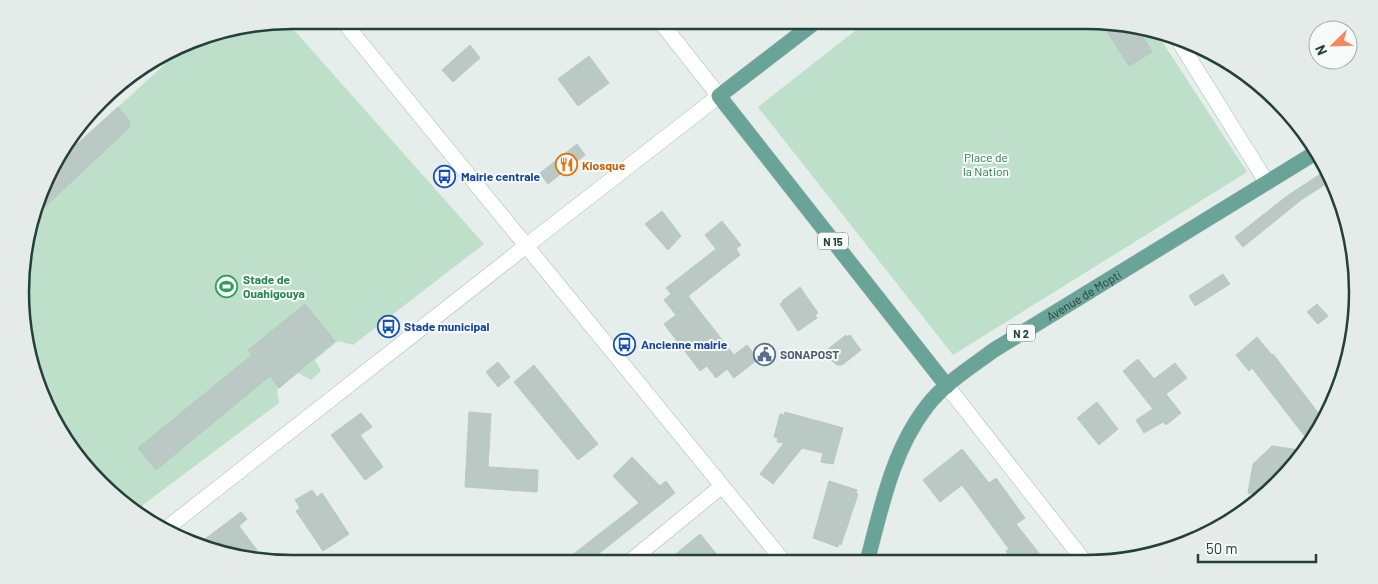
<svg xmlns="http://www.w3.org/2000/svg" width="1378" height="584" font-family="Barlow,sans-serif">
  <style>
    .green { fill: #bedfc9 }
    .building { fill: #bac9c4; stroke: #b7c8c2 }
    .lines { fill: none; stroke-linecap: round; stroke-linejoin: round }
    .minor-casing { stroke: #a7b6b2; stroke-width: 16 }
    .tertiary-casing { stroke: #a7b6b2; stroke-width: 16 }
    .secondary-casing { stroke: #a3bab3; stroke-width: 16 }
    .primary-casing { stroke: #c2cac8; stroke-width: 16 }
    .minor { stroke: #fff; stroke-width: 15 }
    .tertiary { stroke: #fff; stroke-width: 15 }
    .secondary { stroke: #fff; stroke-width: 15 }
    .primary { stroke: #6aa397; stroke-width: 15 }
    .labels { text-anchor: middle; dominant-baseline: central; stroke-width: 4; stroke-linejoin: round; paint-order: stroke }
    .shield { fill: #f6faf8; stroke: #637873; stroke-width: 1 }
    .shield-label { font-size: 11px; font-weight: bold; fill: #24403a }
    .park-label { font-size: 12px; fill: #2e784d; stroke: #f6faf8 }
    .food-label { font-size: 12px; font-weight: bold; fill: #c56008; stroke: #f6faf8; text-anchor: start }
    .transit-label { font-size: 12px; font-weight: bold; fill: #164399; stroke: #f6faf8; text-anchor: start }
    .leisure-label { font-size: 12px; font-weight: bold; fill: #27864d; stroke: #f6faf8; text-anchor: start }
    .street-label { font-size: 12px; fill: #24403a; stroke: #f6faf8 }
    .service-label { font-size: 12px; font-weight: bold; fill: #4e5e75; stroke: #f6faf8; text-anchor: start }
    .rim { fill: none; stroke: #24403a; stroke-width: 2.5 }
  </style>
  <rect width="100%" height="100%" fill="#e5eeeb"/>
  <path class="green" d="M869,20H1086L1156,32L1247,172L953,355L758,107Z
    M286,21L484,244L353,345L338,341L315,360L321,371L311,380L298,373L277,390L279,403L136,510L113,497L56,428L22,328L25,239L52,167L186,45L204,35Z"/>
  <path class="building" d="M1101,22L1138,29L1152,52L1129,66Z
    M470,45L480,58L453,82L442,70Z
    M589,56L609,83L578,106L558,79Z
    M118,107L130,122L128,123L131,126L33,218L52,167Z
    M577,144L585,155L548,184L540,173Z
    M1328,169L1332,180L1301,200L1243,247L1235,237L1287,196Z
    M662,211L681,236L668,250L645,224Z
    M722,221L741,245L736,249L740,255L688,296L734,355L747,345L758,359L734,378L727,369L716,378L707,366L700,371L664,324L676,315L664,300L671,294L666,288L716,249L705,235Z
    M1223,274L1230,284L1195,306L1189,296Z
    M800,287L818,313L815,315L817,318L798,331L780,304L783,302L782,301Z
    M305,304L335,341L279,388L270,376L156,470L138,448L252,355L248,350Z
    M1317,304L1328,316L1318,324L1307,312Z
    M846,335L847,337L850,335L861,350L842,365H837L826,356L830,352L828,349Z
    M1257,337L1272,355L1273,354L1323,419L1310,443L1252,368L1249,371L1236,355Z
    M1138,359L1154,379L1175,363L1187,378L1166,394L1181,413L1166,425L1163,422L1144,433L1136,420L1153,409L1123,371Z
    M498,362L510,377L498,387L486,372Z
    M534,365L598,444L578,460L514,382Z
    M1097,402L1118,429L1099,445L1077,418Z
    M469,412L491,414L488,467L538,470L537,492L465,487Z
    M785,412L843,428L833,464L821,462L823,453L802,448L773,484L760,474L784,443L777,442L778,438L774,437L780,414L784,415Z
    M361,413L372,427L360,435L383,467L365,480L331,435Z
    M1272,446L1306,451L1302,457L1263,497L1248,493L1253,464Z
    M962,449L989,483L996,478L1025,518L1016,524L1046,562H998L1008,554L1006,551L1009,549L962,485L940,502L923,480Z
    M632,457L660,486L666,481L675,493L587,563H562L639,503L613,476Z
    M829,481L857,490L856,493L858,494L841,545L839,544L838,547L813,538Z
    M312,490L317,497L322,493L349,534L323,551L296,511L300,508L295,500Z
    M241,512L247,519L239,526L257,550L248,557L229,554L221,543L211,551L204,549L197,545Z
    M700,534L724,563H665Z"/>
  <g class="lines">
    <defs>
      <path id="minor" d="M659,20L719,96
        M947,386L1085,562
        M628,563L722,486"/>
      <path id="tertiary" d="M167,528L526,246"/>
      <path id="secondary" d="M342,20L785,563
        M1175,35L1267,183
        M526,246L719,96"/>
      <g id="primary">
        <path d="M818,20L719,96L947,386"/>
        <path id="s1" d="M867,562C881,509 892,451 927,406C944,384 971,367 994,350L1315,153"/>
      </g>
    </defs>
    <use href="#minor" class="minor-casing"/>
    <use href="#tertiary" class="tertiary-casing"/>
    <use href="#secondary" class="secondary-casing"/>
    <use href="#primary" class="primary-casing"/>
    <use href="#minor" class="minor"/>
    <use href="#tertiary" class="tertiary"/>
    <use href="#secondary" class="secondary"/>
    <use href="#primary" class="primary"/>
  </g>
  <defs>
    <symbol id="restaurant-ring" viewBox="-11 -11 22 22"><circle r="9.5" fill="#f6faf8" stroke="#e8710a" stroke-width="1.5"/><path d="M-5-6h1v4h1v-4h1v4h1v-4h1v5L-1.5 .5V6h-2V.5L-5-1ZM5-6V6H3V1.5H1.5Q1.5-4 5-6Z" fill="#e8710a"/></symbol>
    <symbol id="bus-ring" viewBox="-11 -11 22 22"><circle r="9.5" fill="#f6faf8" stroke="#1a4fb4" stroke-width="1.5"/><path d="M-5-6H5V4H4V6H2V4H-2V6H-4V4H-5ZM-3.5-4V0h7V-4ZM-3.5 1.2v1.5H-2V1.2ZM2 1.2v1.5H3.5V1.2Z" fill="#1a4fb4"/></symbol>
    <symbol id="stadium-ring" viewBox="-11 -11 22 22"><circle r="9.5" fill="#f6faf8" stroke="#2e9e5b" stroke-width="1.5"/><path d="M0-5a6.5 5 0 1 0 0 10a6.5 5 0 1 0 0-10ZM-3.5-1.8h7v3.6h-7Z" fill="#2e9e5b"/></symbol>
    <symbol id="civic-ring" viewBox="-11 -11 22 22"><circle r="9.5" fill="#f6faf8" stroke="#5c6f8a" stroke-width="1.5"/><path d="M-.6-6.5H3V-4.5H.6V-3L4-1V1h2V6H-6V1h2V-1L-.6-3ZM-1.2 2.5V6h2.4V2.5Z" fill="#5c6f8a"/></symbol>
  </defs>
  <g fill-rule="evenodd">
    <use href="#restaurant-ring" x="554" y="152" width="25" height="25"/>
    <use href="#bus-ring" x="432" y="164" width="25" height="25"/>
    <use href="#stadium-ring" x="214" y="274" width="25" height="25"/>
    <use href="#bus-ring" x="376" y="314" width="25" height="25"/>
    <use href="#bus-ring" x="612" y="332" width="25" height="25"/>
    <use href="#civic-ring" x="752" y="342" width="25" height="25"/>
  </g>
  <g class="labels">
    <g class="shield">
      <rect x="818" y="232.5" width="30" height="17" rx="4"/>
      <rect x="1007" y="324.5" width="28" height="17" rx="4"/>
    </g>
    <g class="shield-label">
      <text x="833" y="241">N 15</text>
      <text x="1021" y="333">N 2</text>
    </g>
    <g class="park-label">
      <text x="986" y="157">Place de<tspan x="986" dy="14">la Nation</tspan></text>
    </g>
    <g class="food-label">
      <text x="582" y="165">Kiosque</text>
    </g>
    <g class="transit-label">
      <text x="461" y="176">Mairie centrale</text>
      <text x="404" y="326">Stade municipal</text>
      <text x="641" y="344">Ancienne mairie</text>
    </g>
    <g class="leisure-label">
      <text x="243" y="279">Stade de<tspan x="243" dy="14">Ouahigouya</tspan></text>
    </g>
    <g class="street-label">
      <text stroke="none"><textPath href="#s1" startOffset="361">Avenue de Mopti</textPath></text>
    </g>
    <g class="service-label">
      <text x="780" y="354">SONAPOST</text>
    </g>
  </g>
  <path d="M0 0H1378V584H0ZM292 29H1086A263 263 0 0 1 1349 292V292A263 263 0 0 1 1086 555H292A263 263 0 0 1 29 292V292A263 263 0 0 1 292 29Z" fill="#e5ebe9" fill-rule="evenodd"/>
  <path class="rim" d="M292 29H1086A263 263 0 0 1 1349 292V292A263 263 0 0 1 1086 555H292A263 263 0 0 1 29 292V292A263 263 0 0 1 292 29Z"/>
  <g transform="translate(1333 45) rotate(247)"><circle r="24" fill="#f6faf8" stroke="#a2b0ac"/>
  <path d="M0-4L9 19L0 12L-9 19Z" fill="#f18a60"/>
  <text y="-8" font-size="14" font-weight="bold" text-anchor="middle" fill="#24403a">N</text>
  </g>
  <path d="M1198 554v8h118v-8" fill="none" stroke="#24403a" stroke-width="2.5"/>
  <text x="1206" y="554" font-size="15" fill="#24403a" stroke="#f6faf8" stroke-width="4" paint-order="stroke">50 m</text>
</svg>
